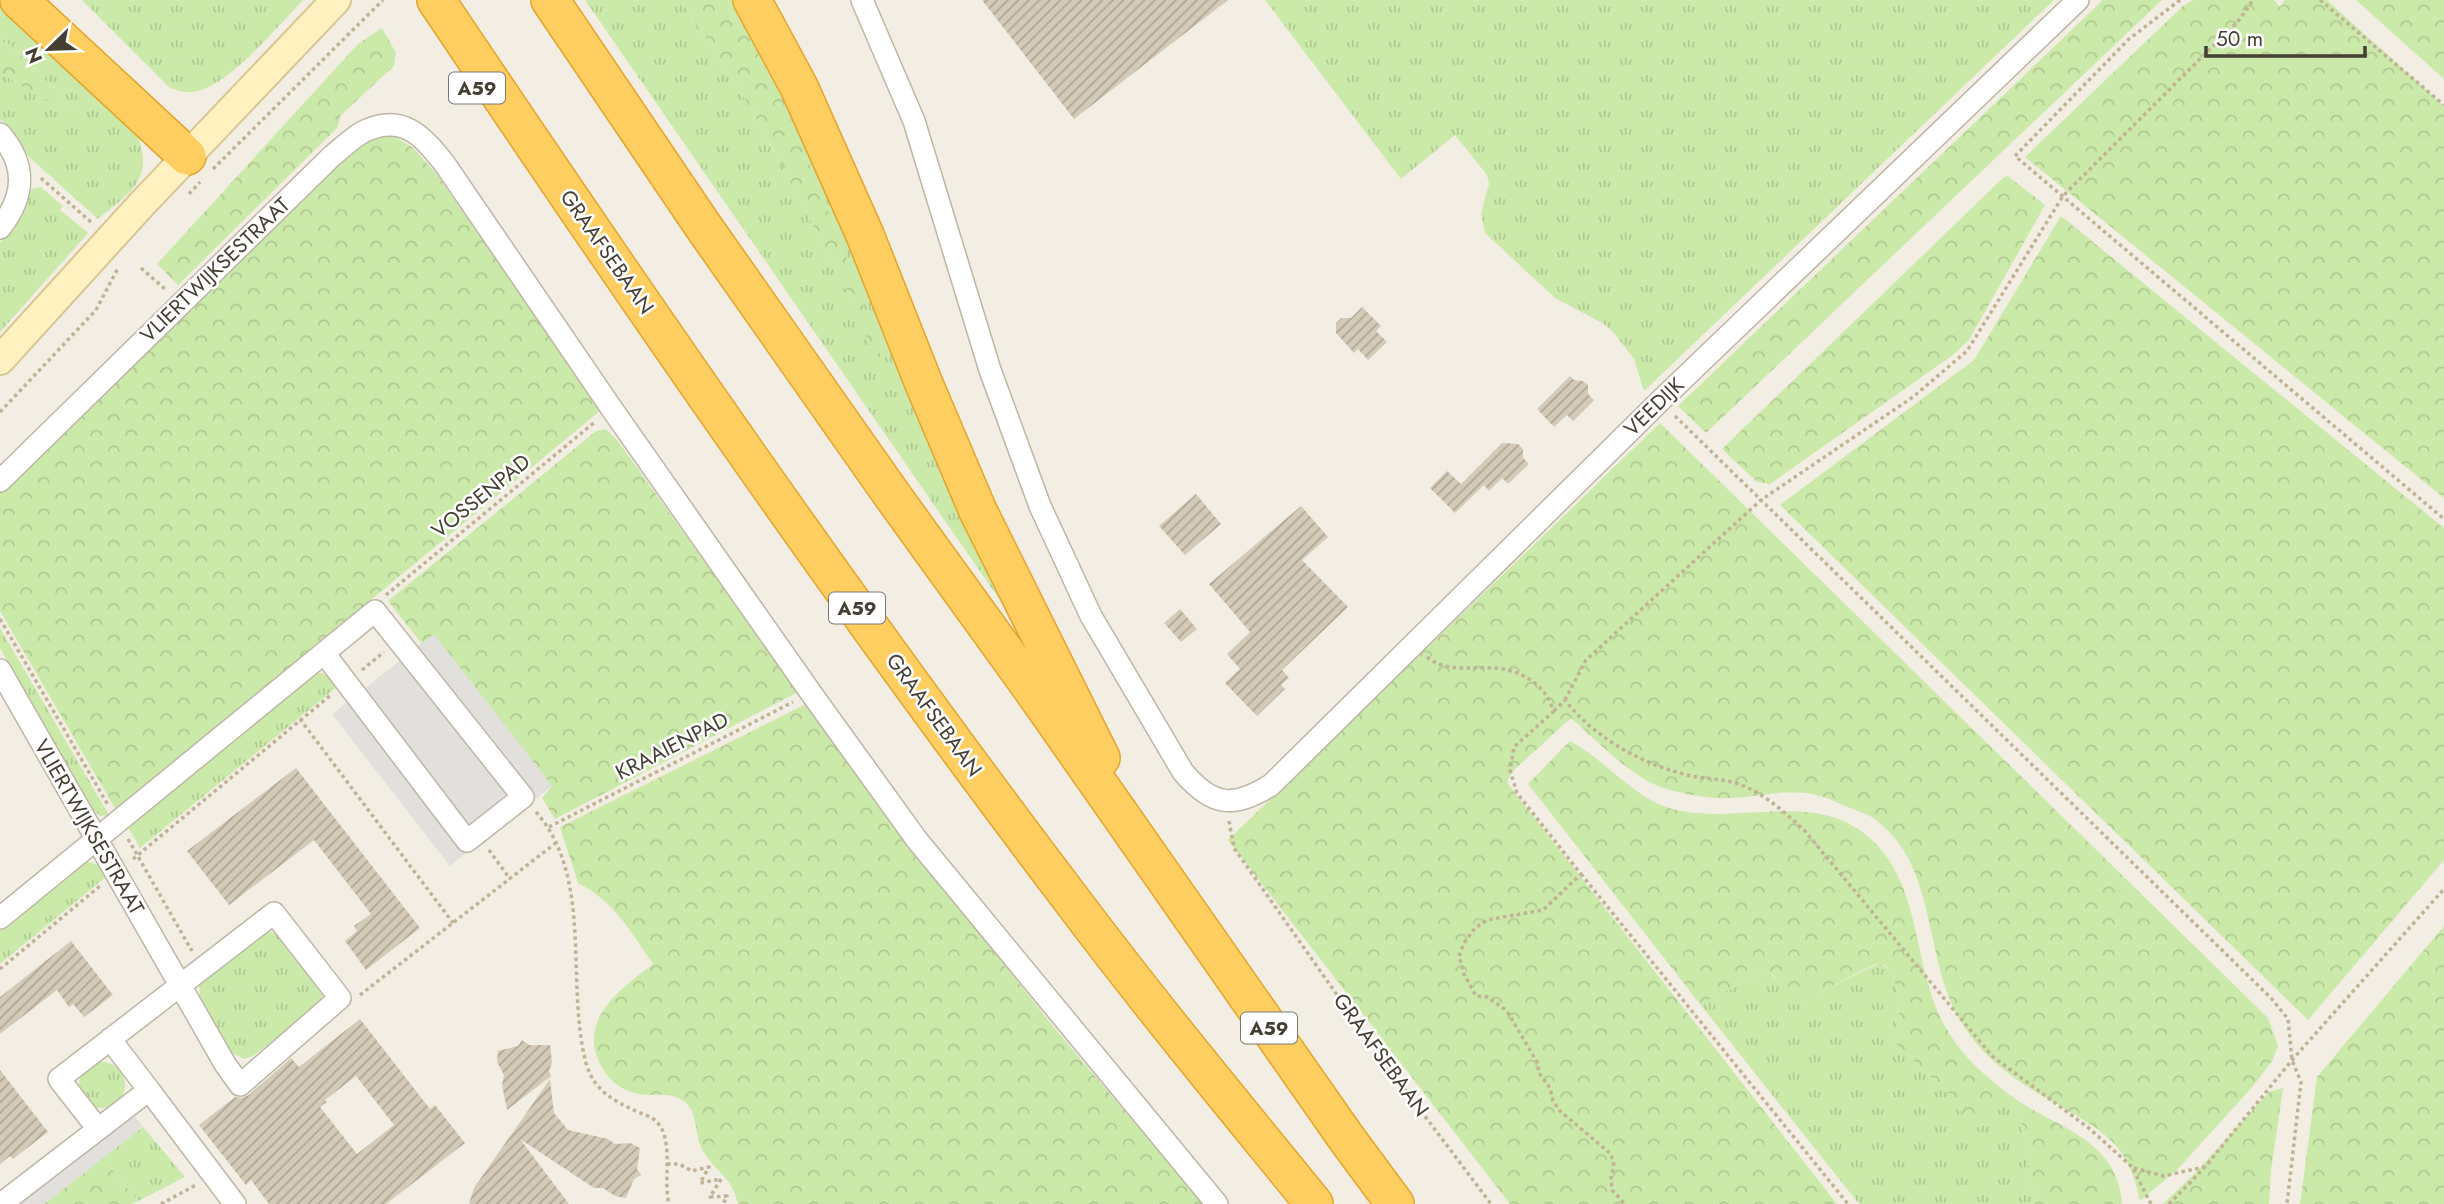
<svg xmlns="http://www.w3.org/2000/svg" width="2444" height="1204" font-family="Jost,sans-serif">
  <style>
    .grass { fill: url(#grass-tufts) }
    .forest { fill: url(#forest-crowns) }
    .parking { fill: #e2e0dc }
    .building { fill: url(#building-hatch); fill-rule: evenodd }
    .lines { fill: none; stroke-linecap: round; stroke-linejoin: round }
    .street-casing { stroke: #beb6a5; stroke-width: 24 }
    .secondary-casing { stroke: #d8c692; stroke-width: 32 }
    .highway-casing { stroke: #e3a42c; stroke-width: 40 }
    .path { stroke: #c0b296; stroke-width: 3.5; stroke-dasharray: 3.5 3.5; stroke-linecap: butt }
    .street { stroke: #fff; stroke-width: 21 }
    .secondary { stroke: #fff1c0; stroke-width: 28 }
    .highway { stroke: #ffce61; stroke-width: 37 }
    .labels { text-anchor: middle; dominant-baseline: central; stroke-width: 5; stroke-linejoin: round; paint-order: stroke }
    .shield { fill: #fff; stroke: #7c7870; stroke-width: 2 }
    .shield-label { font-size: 19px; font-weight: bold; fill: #443e33 }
    .street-label { font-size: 21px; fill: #443e33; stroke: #fff }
  </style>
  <defs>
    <pattern id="grass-tufts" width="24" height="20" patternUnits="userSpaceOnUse" patternTransform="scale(1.75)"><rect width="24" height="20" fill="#cbe9a9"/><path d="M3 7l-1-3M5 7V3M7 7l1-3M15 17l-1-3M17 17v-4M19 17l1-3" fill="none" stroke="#b0c992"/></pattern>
    <pattern id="forest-crowns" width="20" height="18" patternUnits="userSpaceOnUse" patternTransform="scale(1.75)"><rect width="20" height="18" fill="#cbe9a9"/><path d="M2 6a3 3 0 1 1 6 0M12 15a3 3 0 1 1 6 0" fill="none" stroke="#b0c992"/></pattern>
    <pattern id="building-hatch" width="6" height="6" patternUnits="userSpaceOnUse" patternTransform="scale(1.75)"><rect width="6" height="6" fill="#d4cab8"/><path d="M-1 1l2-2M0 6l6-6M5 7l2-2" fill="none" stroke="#aea596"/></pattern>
  </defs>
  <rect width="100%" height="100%" fill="#f2eee3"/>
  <path class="grass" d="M82,0H303C279,25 229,85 197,91C187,94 180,91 170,88Z
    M585,0H681L753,112L828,253L886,379L782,98L728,0H735L787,94L1033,648Z
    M1265,0H2054L1644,391L1634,359L1614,333L1604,324L1555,298L1485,233L1481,213L1489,184L1487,175L1455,135L1401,179Z
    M0,6L138,136C154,181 129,193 98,219L28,156L9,126L0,119V72L30,92L66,111L75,108L0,36Z
    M41,187L63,206L60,210L88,233L0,332V243L21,213L31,189Z
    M0,628L109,815L100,816L91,808L0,648Z
    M316,672L329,675L338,686L140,848L126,824Z
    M86,861L99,865L107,876L0,964V929L78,864Z
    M262,931H270L283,936L324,992L317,1007L253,1056L244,1059L232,1053L200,999L199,985L206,973Z
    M1880,963L1891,971L1901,1000L1895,1043L1950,1095L1968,1120L1982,1126L2007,1093L2018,1101L2035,1204H1859L1700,1004L1765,972L1771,973L1795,1004Z
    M79 1085a23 23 0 1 1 46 0a23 23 0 1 1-46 0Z
    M143,1127L185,1177L138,1201L103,1158Z"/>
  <path class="forest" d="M681,0H728L782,97L843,248L888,377L885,379L828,253L753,112Z
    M2103,0H2162L1706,433L1678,406Z
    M2193,0H2274L2280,7L2285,0H2327L2444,106V498L2025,157L2183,6Z
    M2356,0H2444V79Z
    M382,28L396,53L394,66L341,115L337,128L178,285L157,264L358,44Z
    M0,36L75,108L66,111L30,92L0,72Z
    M393,136L412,147L435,172L601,410L116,810L0,611V493L338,163L367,139Z
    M2008,176L2045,205L1969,340L1953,355L1770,484L1757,482L1722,449L2004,177Z
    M2061,216L2444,528V860L2308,1020L1780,505L1974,360Z
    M1660,423L2268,1018L2278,1046L2272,1061L2253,1086L2178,1169L2140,1201C2136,1182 2130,1163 2118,1148C2104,1131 2085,1121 2067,1110C2025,1086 1993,1069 1965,1028C1920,962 1942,863 1870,816C1862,812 1853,809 1845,806C1836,802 1826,797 1816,795C1788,788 1759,797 1731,798C1708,799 1680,794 1658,786C1627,773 1596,740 1571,718L1516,768L1508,779V784L1837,1204H1510L1228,840Z
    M606,429L617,440L798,692L555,819L542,798L552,786L422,644L388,601L596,431Z
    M806,704L904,838L1056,1030L1203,1204H738C736,1197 734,1190 730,1184C722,1172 706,1160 701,1147C695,1133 697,1112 685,1102C670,1090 651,1098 634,1093C617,1088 607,1078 599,1062C579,1018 622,988 653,964C630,931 615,902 578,883L560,827Z
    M1570,741C1608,761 1636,803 1681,811C1751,824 1823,787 1878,846C1924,897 1913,977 1949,1033C1964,1058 1985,1075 2007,1093C2000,1104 1990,1125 1976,1126L1968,1120L1950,1095L1895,1043L1901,1000L1891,971L1885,965L1875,964L1794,1005L1772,973L1765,972L1700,1004L1528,784Z
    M2444,926V1204H2300L2317,1077Z
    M2283,1088L2271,1171L2269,1204H2163L2198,1170L2269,1092Z
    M2018,1101C2062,1129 2118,1142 2122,1204H2035Z
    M103,1158L138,1201L132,1204H44Z"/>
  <path class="parking" d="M434,634L552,786L450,866L332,714Z
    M127,1106L143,1127L44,1204H1Z"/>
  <path class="building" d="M982,0H1228L1074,119Z
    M1362,307L1381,326L1376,331L1387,342L1368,360L1358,349L1354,353L1336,333V323L1341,318H1351Z
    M1570,376L1574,380L1583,381L1588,385V394L1594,400L1573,421L1567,415L1554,427L1537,409Z
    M1502,443L1518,444L1523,449V458L1529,464L1508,484L1502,478L1489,491L1484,485L1455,513L1430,488L1447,471L1461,484Z
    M1196,494L1221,524L1185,555L1159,526Z
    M1301,506L1328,537L1302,560L1348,607L1282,670L1289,678L1281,685L1285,689L1257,716L1225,683L1240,669L1227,654L1250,632L1209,584Z
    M1180,609L1197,629L1181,642L1164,623Z
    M296,768L420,928L366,970L345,941L357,931L354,926L371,914L314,840L229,905L187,851Z
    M71,941L113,995L84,1017L73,1004L69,1007L57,990L0,1034V997Z
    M360,1019L430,1109L435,1105L465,1143L386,1204H269L251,1180L246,1185L199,1125L235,1097L241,1098L249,1095L291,1058L299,1067ZM356,1076L394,1125L357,1154L320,1107L327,1102L325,1100Z
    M522,1040L529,1045H550L552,1062L549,1071L551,1076L507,1110L502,1085L504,1075L497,1062L498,1051L518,1046Z
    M0,1070L48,1132L13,1159L10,1156L0,1164Z
    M550,1079L554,1113L568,1130L608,1139L615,1144L630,1143L640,1148L637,1169L641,1175L634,1179L626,1198L615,1196L603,1188H594L520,1139L569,1204H469L474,1188Z"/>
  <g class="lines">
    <defs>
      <path id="street" d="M862,0L914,121L990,370L1040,506L1091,616L1183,772C1212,806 1233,809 1271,785L1660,401L2078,0
        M0,134C27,165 25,196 0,228
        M0,481L332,156C342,148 355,135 367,130C404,114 423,137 444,163L612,409L811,693L917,840L1217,1204
        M0,670L225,1064L240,1085L340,998L274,913L59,1079L98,1129
        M0,918L324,653L375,611L523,797L467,841L324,653
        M149,1090L235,1204
        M1,1204L149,1090L110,1039"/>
      <path id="secondary" d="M0,360L141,205L336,0"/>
      <path id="highway" d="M19,0L187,156
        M436,0C641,305 849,607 1071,899C1149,1003 1232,1103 1314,1204
        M550,0L703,226L892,495L1035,693L1347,1139L1395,1204
        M752,0L799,87L865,235L924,384L978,511L1101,758"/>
    </defs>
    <use href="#street" class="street-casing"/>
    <use href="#secondary" class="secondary-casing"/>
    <use href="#highway" class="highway-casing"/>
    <path class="path" d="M2180,0L2129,39L2015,156L2444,519
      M2320,0L2444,105
      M213,169L383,0
      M41,178L92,223
      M189,194L200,182
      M141,268L166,290
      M0,412L96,310L118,268
      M1675,416L2271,998L2288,1019L2292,1060L2301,1082L2287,1204
      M386,595L596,421
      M0,619L108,805
      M1427,657C1457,681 1495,654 1532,681C1543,689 1551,699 1553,712L1514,747L1510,770L1517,793L1581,874L1543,910L1487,920L1475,928L1464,943L1459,956L1464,974L1476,996L1488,997L1507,1011L1537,1062L1539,1073L1550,1088L1553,1101L1560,1111L1611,1154L1614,1166L1611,1176L1612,1190L1625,1204
      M362,670L384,652
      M1565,700L1586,660L1761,500L1913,397L1967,351L2063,196L2240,19L2253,0
      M1554,711L1565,700C1595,739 1644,765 1691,776C1707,779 1724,779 1739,784C1765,794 1783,811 1804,830L1992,1056L2090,1129L2132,1167L2151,1204
      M300,719L453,923
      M536,812C594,878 565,983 586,1063C594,1091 614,1101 638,1112C646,1115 655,1118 660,1126C673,1145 663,1181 669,1204
      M1229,821L1234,848L1382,1059L1491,1204
      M549,827L793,702
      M128,839L192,951
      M489,850L510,879
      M133,859L332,694
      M1581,874L1848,1204
      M0,969L100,886
      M360,995L557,842
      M667,1164H679L692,1171L709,1167L700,1183L721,1179L710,1197L727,1196L723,1204
      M2134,1168L2164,1176L2204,1167
      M161,1204L196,1185
      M2169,1204L2205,1167L2292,1060L2444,889"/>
    <use href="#street" class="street"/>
    <use href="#secondary" class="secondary"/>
    <use href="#highway" class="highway"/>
  </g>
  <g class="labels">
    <g class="shield">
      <rect x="449" y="72.5" width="56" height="31" rx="5"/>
      <rect x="829" y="592.5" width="56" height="31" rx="5"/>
      <rect x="1241" y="1012.5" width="56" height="31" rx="5"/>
    </g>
    <g class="shield-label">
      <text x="477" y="88">A59</text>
      <text x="857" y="608">A59</text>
      <text x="1269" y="1028">A59</text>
    </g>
    <g class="street-label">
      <text transform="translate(607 252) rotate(55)">GRAAFSEBAAN</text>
      <text transform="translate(215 270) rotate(-44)">VLIERTWIJKSESTRAAT</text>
      <text transform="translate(1654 407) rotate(-44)">VEEDIJK</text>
      <text transform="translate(481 496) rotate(-39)">VOSSENPAD</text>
      <text transform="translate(934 715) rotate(54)">GRAAFSEBAAN</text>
      <text transform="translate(672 746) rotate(-27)">KRAAIENPAD</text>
      <text transform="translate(89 827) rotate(60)">VLIERTWIJKSESTRAAT</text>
      <text transform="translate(1381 1055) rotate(54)">GRAAFSEBAAN</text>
    </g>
  </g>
  <g transform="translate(49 49) rotate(247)" stroke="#ffffff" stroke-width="5" paint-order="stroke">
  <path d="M0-5L12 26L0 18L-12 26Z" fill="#443e33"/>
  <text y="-10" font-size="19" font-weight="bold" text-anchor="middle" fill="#443e33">N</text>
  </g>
  <path d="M2206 46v10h159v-10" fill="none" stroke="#443e33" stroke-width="3.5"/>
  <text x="2216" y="46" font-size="21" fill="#443e33" stroke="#ffffff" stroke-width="5" paint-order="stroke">50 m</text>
</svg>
